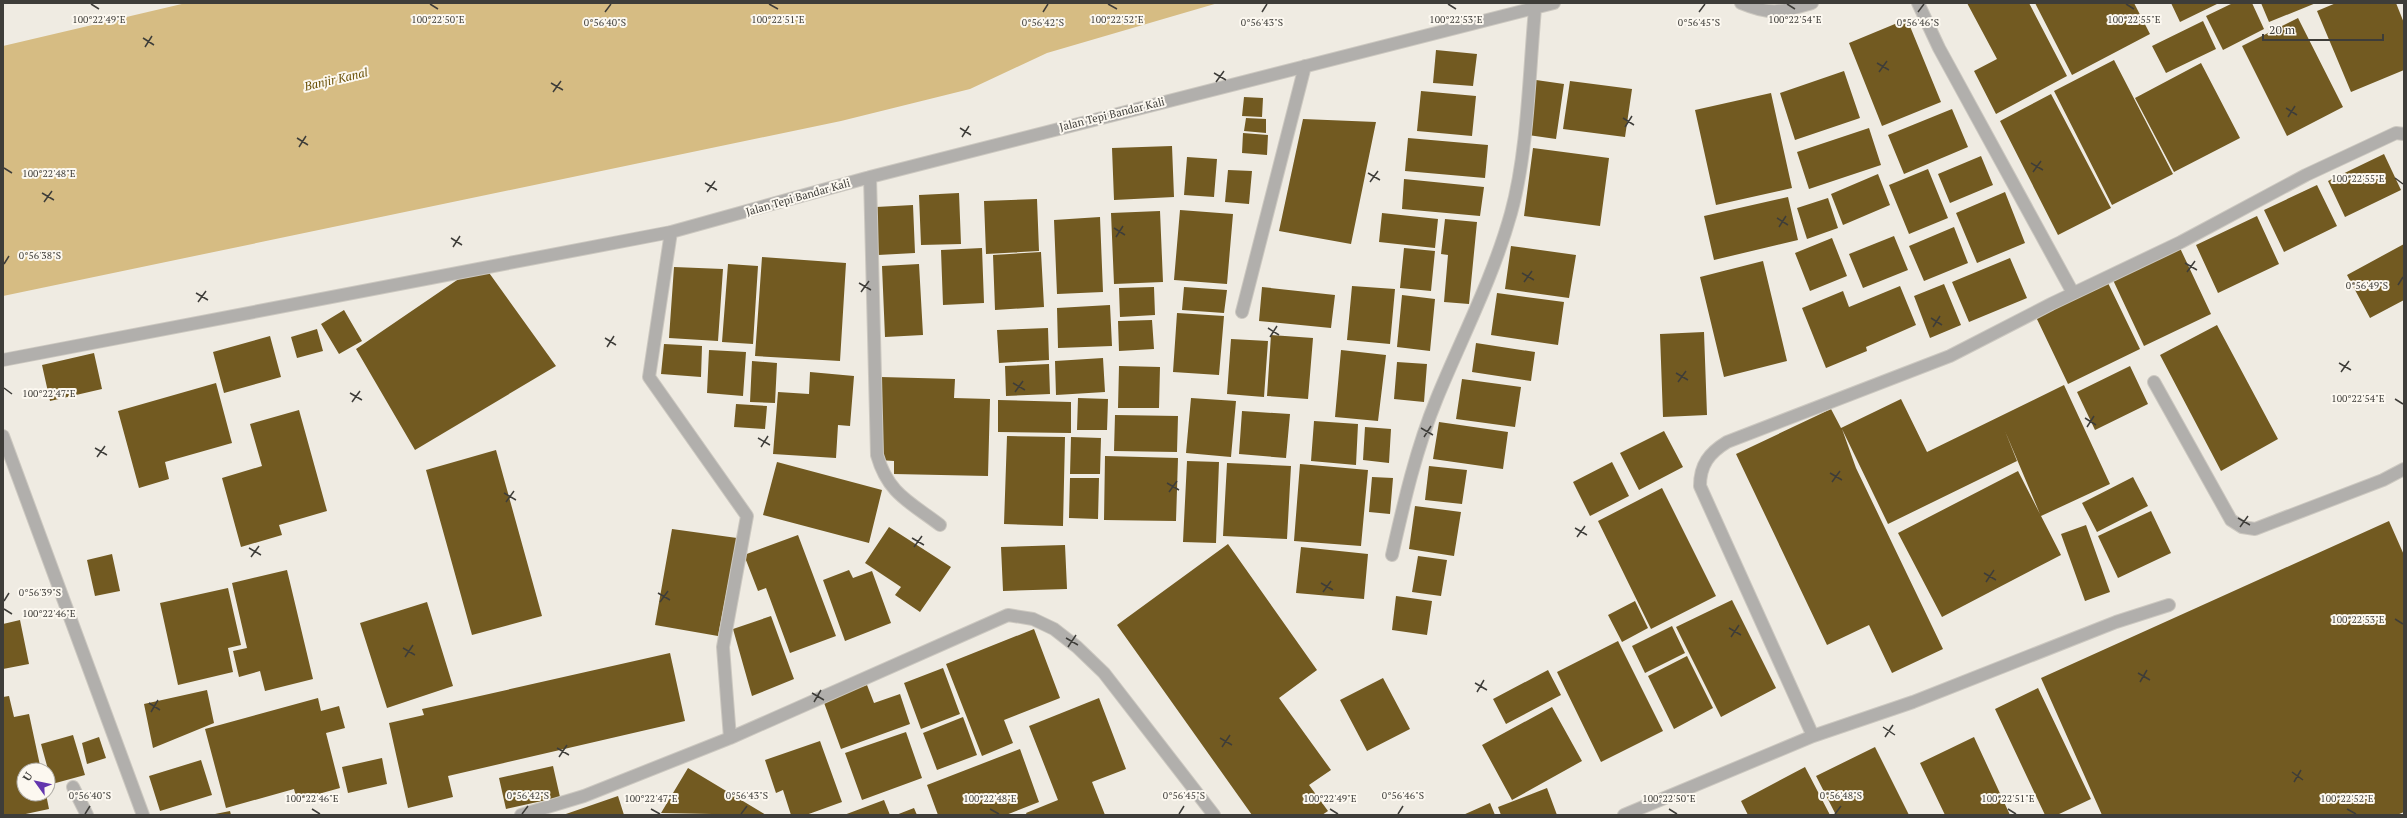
<svg xmlns="http://www.w3.org/2000/svg" width="2407" height="818" font-family="'PT Serif',serif">
  <style>
    .water { fill: #d6bc83 }
    .building { fill: #725a21 }
    .lines { fill: none; stroke-linecap: round; stroke-linejoin: round }
    .minor-casing { stroke: #ccc8c0; stroke-width: 14 }
    .minor { stroke: #b1afac; stroke-width: 12 }
    .ticks { fill: none; stroke: #3e3d39; stroke-width: 1.5 }
    .labels { text-anchor: middle; dominant-baseline: central; stroke-width: 4; stroke-linejoin: round; paint-order: stroke }
    .street-label { font-size: 11px; fill: #3e3d39; stroke: #fcf8f0 }
    .water-label { font-size: 12px; font-style: italic; fill: #674d03; stroke: #fcf8f0 }
    .ticks-label { font-size: 10px; text-anchor: middle; fill: #3e3d39; stroke: #fcf8f0; stroke-width: 4; stroke-linejoin: round; paint-order: stroke }
  </style>
  <rect width="100%" height="100%" fill="#efebe2"/>
  <path class="water" d="M186,3H1218L1047,53L970,89L841,121L3,296V46Z"/>
  <path class="building" d="M1967,3H2029L2067,76L1996,114L1974,71L1997,59Z
    M2035,3H2134L2150,34L2072,75Z
    M2171,3H2219L2180,22Z
    M2233,3H2252L2264,29L2223,50L2206,16Z
    M2261,3H2316L2269,22Z
    M2336,3H2396L2404,23V70L2351,92L2317,11Z
    M2298,18L2343,107L2287,136L2242,46Z
    M1907,19L1941,102L1882,126L1849,43Z
    M2203,21L2216,49L2166,73L2152,46Z
    M1436,50L1477,54L1473,86L1433,83Z
    M2114,60L2173,174L2112,205L2054,91Z
    M2201,63L2240,138L2174,172L2135,98Z
    M1844,71L1860,118L1795,140L1780,93Z
    M1536,80L1564,84L1556,139L1528,135Z
    M1570,81L1632,89L1625,137L1563,129Z
    M1421,91L1476,96L1472,136L1417,131Z
    M1771,93L1792,188L1716,205L1695,110Z
    M2051,94L2111,208L2058,235L2000,121Z
    M1244,97L1263,98L1262,117L1242,116Z
    M1952,109L1968,147L1904,174L1888,135Z
    M1246,118L1266,119V133L1244,131Z
    M1303,119L1376,122L1351,244L1279,231Z
    M1869,128L1881,165L1809,189L1797,152Z
    M1243,133L1268,135L1267,155L1242,153Z
    M1408,138L1488,145L1485,178L1405,171Z
    M1172,146L1174,197L1114,200L1112,148Z
    M1533,148L1609,158L1600,226L1524,216Z
    M2384,154L2401,190L2345,217L2328,181Z
    M1981,156L1993,185L1950,203L1938,174Z
    M1187,157L1217,159L1214,197L1184,195Z
    M1928,169L1948,218L1909,234L1889,185Z
    M1228,170L1252,171L1249,204L1225,202Z
    M1878,174L1890,205L1843,225L1831,194Z
    M1404,179L1484,187L1480,216L1402,209Z
    M2317,185L2337,226L2284,252L2264,210Z
    M2005,192L2025,243L1977,263L1956,213Z
    M959,193L961,244L921,245L919,195Z
    M1788,197L1798,240L1714,260L1704,216Z
    M1828,198L1838,228L1807,239L1797,208Z
    M1037,199L1039,251L986,254L984,201Z
    M913,205L915,253L878,255L876,207Z
    M1180,210L1233,214L1227,284L1174,280Z
    M1160,211L1163,282L1114,284L1111,213Z
    M1382,213L1438,219L1435,248L1379,242Z
    M2257,216L2279,264L2218,293L2196,245Z
    M1100,217L1103,292L1057,294L1054,220Z
    M1445,219L1477,222L1469,304L1444,302L1448,255L1441,254Z
    M1954,227L1968,263L1924,281L1909,246Z
    M1894,236L1908,270L1863,288L1849,254Z
    M1832,238L1847,276L1810,291L1795,253Z
    M2404,244V300L2370,318L2347,275Z
    M1511,246L1576,255L1569,298L1505,289Z
    M982,248L984,303L943,305L941,250Z
    M1404,248L1435,251L1431,291L1400,288Z
    M2180,248L2211,314L2144,346L2113,280Z
    M1041,252L1044,307L995,310L993,255Z
    M762,257L846,263L840,361L755,356Z
    M2010,258L2027,298L1969,322L1952,282Z
    M1763,261L1787,361L1724,377L1700,277Z
    M482,263L556,366L415,450L356,349Z
    M728,264L758,266L753,344L722,342Z
    M919,264L923,335L885,337L882,266Z
    M674,267L723,269L718,341L669,338Z
    M2108,283L2140,349L2068,384L2036,317Z
    M1944,284L1961,325L1930,338L1914,296Z
    M1352,286L1395,289L1390,344L1347,340Z
    M1900,286L1916,325L1866,347L1867,351L1826,368L1802,308L1843,291L1849,307Z
    M1154,287L1155,315L1120,317L1119,288Z
    M1184,287L1227,290L1224,313L1182,310Z
    M1262,287L1335,295L1331,328L1259,321Z
    M1497,293L1564,302L1558,345L1491,335Z
    M1402,295L1435,299L1430,351L1397,347Z
    M1110,305L1112,346L1058,348L1057,308Z
    M344,310L362,341L339,354L321,324Z
    M1177,313L1224,316L1219,375L1173,372Z
    M1152,320L1154,349L1119,351L1118,321Z
    M2217,325L2278,439L2221,471L2160,355Z
    M1048,328L1049,360L999,363L997,330Z
    M317,329L323,351L297,358L291,337Z
    M1704,332L1707,415L1663,417L1660,334Z
    M1271,335L1313,338L1308,399L1267,396Z
    M270,336L281,377L224,393L213,352Z
    M1231,339L1268,341L1264,397L1227,394Z
    M1476,343L1535,352L1531,381L1472,372Z
    M664,344L702,346L701,377L661,374Z
    M709,350L746,352L743,396L707,393Z
    M1341,350L1386,355L1378,421L1335,417Z
    M94,353L102,389L50,401L42,365Z
    M1103,358L1105,392L1056,395L1055,361Z
    M752,361L777,363L775,403L750,402Z
    M1397,362L1427,364L1424,402L1394,399Z
    M1049,364L1050,394L1006,396L1005,366Z
    M1119,366L1160,367L1159,408H1118Z
    M2130,366L2148,404L2095,430L2077,392Z
    M810,372L854,376L850,426L838,425L836,458L773,454L778,392L809,394Z
    M881,377L955,379L954,398L990,399L988,476L894,474V461L879,460Z
    M1462,379L1521,387L1515,427L1456,419Z
    M216,383L232,443L165,462L169,479L139,488L118,411Z
    M2064,385L2110,484L2041,516L2061,555L1942,617L1898,533L2018,471L2040,514L2005,431L2017,461L1888,524L1842,429L1856,468L1943,649L1892,673L1869,625L1827,645L1736,454L1831,409L1841,428L1901,399L1927,452Z
    M1078,398L1108,399L1107,430H1077Z
    M1191,398L1236,401L1231,457L1186,453Z
    M998,400L1071,402V433L998,432Z
    M736,404L767,406L765,429L734,427Z
    M299,410L327,511L279,525L282,535L241,547L222,478L262,466L250,424Z
    M1242,411L1290,414L1286,458L1239,454Z
    M1115,415L1178,416L1177,452L1114,451Z
    M1314,421L1358,424L1356,465L1311,461Z
    M1439,422L1508,432L1503,469L1433,459Z
    M1365,427L1391,429L1389,463L1363,460Z
    M1664,431L1683,467L1639,490L1620,453Z
    M1007,436L1065,437L1063,526L1004,524Z
    M1071,437L1101,438L1100,474H1070Z
    M496,450L542,616L472,635L426,470Z
    M1105,456L1178,458L1176,521L1104,520Z
    M1187,461L1219,462L1216,543L1183,542Z
    M777,462L882,490L869,543L763,515Z
    M1612,462L1629,496L1590,516L1573,482Z
    M1227,463L1291,466L1287,539L1223,536Z
    M1300,464L1368,470L1361,546L1294,541Z
    M1429,466L1467,470L1462,504L1425,500Z
    M1372,477L1393,478L1390,514L1369,512Z
    M2133,477L2148,506L2097,532L2082,503Z
    M1070,478H1099L1098,519L1069,518Z
    M1662,488L1716,596L1651,629L1598,521Z
    M1415,506L1461,512L1454,556L1409,549Z
    M2151,511L2171,553L2118,578L2098,536Z
    M2389,521L2404,555V812L2397,815H2102L2041,678Z
    M2086,525L2110,592L2085,601L2061,534Z
    M889,527L951,567L920,612L895,595L901,587L865,563Z
    M672,529L737,538L718,636L655,625Z
    M798,535L836,636L790,653L766,588L758,591L744,555Z
    M1228,544L1317,670L1279,698L1331,770L1309,785L1328,811L1322,815H1252L1117,625Z
    M1065,545L1067,589L1003,591L1001,547Z
    M1301,547L1368,554L1364,599L1296,593Z
    M112,554L120,591L95,596L87,560Z
    M1418,556L1447,560L1441,596L1412,592Z
    M287,570L313,679L265,691L260,671L239,677L233,651L247,648L232,583Z
    M849,570L853,578L872,571L891,623L845,641L823,580Z
    M228,588L241,645L228,648L233,672L178,685L160,603Z
    M1396,596L1432,601L1427,635L1392,630Z
    M1732,600L1776,688L1721,717L1676,627Z
    M1635,601L1648,628L1622,642L1608,615Z
    M427,602L453,686L387,708L360,623Z
    M771,616L794,679L752,696L733,629Z
    M20,620L29,664L3,669V624Z
    M1672,626L1685,653L1645,673L1632,646Z
    M1034,629L1060,698L1004,720L1013,743L982,756L946,664Z
    M1618,641L1663,731L1601,762L1557,672Z
    M670,653L685,721L448,776L453,797L408,808L389,723L424,715L422,709Z
    M1687,656L1713,708L1674,729L1648,676Z
    M943,668L960,714L921,729L904,683Z
    M1548,670L1561,695L1506,724L1493,699Z
    M1383,678L1410,729L1367,751L1340,700Z
    M867,685L874,703L900,694L910,724L841,749L823,700Z
    M2038,688L2091,799L2057,815H2045L1995,709Z
    M207,690L214,723L153,748L144,704Z
    M9,696L14,717L29,714L41,770H24V794H46L49,809L21,815H3V697Z
    M318,698L321,711L339,706L345,728L326,733L340,788L297,800L294,789L226,808L205,729Z
    M1099,698L1126,769L1092,782L1105,815H1027L1026,813L1058,800L1029,726Z
    M1552,707L1582,761L1512,800L1482,745Z
    M963,717L977,755L937,770L923,733Z
    M906,732L922,778L862,800L845,753Z
    M73,735L85,775L52,784L41,744Z
    M99,737L106,758L87,764L82,743Z
    M1974,737L2010,815H1945L1920,763Z
    M820,741L842,802L806,815H791L783,790L776,793L765,760Z
    M1875,747L1909,815H1836L1816,776Z
    M1020,749L1039,802L1006,815H938L927,785Z
    M382,758L387,784L348,793L342,767Z
    M201,760L212,795L160,811L149,776Z
    M553,766L560,797L506,809L499,778Z
    M1805,767L1830,815H1748L1741,801Z
    M688,768L766,815L661,813Z
    M1547,788L1557,815H1501L1498,807Z
    M618,796L624,815H563Z
    M884,800L890,815H844Z
    M1490,803L1495,815H1463Z
    M914,808L917,815H896Z
    M230,811L231,815H215V814Z"/>
  <g class="lines">
    <defs>
      <path id="minor" d="M1741,3C1772,16 1781,12 1812,3
        M1918,3L1939,48L2073,293
        M870,177L877,455C888,494 910,502 940,525
        M671,232L649,377L747,516L723,647L730,738
        M1242,312L1305,66
        M3,360L671,232L870,177L1554,3
        M2154,382L2231,520L2242,527L2255,529L2383,480L2404,469
        M3,436L143,815
        M1392,555C1404,502 1416,449 1437,398C1462,337 1493,278 1511,213C1528,152 1529,73 1535,9
        M1813,736L1700,486C1700,465 1709,453 1727,442L1950,356L2051,304L2181,242L2306,175L2396,133L2404,134
        M73,787L87,815
        M521,815L584,796L730,738L1008,615L1033,619L1054,629L1077,647L1104,673L1214,815
        M1624,815L1813,736L1913,702L2116,622L2169,605"/>
    </defs>
    <use href="#minor" class="minor-casing"/>
    <use href="#minor" class="minor"/>
  </g>
  <path class="ticks" d="M91,4L99,9M430,4L438,9M769,4L778,9M1108,4L1117,9M1448,4L1456,9M1787,4L1795,9M2126,4L2134,9M605,12L611,4M1043,12L1048,4M1262,12L1267,4M1699,12L1705,4M1918,12L1924,4M143,38L154,45M145,47L152,36M1877,63L1889,70M1879,72L1887,61M1214,73L1226,80M1216,82L1224,71M551,83L563,90M553,92L561,81M2286,108L2297,115M2288,117L2295,106M1623,118L1634,125M1625,127L1632,116M960,128L971,135M962,137L969,126M297,138L308,145M299,147L306,136M2031,163L2043,170M4,168L12,173M2033,172L2041,161M1368,173L1380,180M2395,178L2403,184M1370,182L1378,171M705,183L717,190M707,192L715,181M42,193L54,200M44,202L52,191M1777,218L1788,225M1779,227L1786,216M1114,228L1125,235M1116,237L1123,226M451,238L462,245M453,247L460,236M2185,263L2197,270M4,264L9,256M2187,272L2195,261M1522,273L1534,280M1524,282L1532,271M859,283L871,290M2398,285L2403,277M861,292L869,281M196,293L208,300M198,302L206,291M1931,318L1942,325M1933,327L1940,316M1268,328L1279,335M1270,337L1277,326M605,338L616,345M607,347L614,336M2339,363L2351,370M2341,372L2349,361M1676,373L1688,380M1678,382L1686,371M1013,383L1025,390M4,388L12,394M1015,392L1023,381M350,393L362,400M2395,399L2403,404M352,402L360,391M2085,418L2096,425M2087,427L2094,416M1421,428L1433,435M1424,437L1431,426M758,438L770,445M761,447L768,436M95,448L107,455M97,457L105,446M1830,473L1842,480M1832,482L1840,471M1167,483L1179,490M1169,492L1177,481M504,493L516,500M506,502L514,491M2238,518L2250,525M2240,527L2248,516M1575,528L1587,535M1577,537L1585,526M912,538L924,545M914,547L922,536M249,548L261,555M251,557L259,546M1984,573L1996,580M1986,582L1994,570M1321,583L1333,590M1323,592L1331,581M658,593L670,600M4,601L9,593M660,602L668,591M4,609L12,614M2395,619L2403,624M1729,628L1741,635M1731,637L1739,625M1066,638L1078,645M1068,647L1076,635M403,648L415,655M405,657L413,645M2138,673L2150,680M2140,682L2147,670M1475,683L1487,690M1477,692L1484,680M812,693L824,700M814,702L821,690M149,703L160,710M151,712L158,700M1883,727L1895,735M1885,737L1893,725M1220,738L1232,745M1222,747L1230,735M557,748L569,755M559,757L567,745M2292,772L2303,780M2294,782L2301,770M312,809L320,814M651,809L660,814M990,809L999,814M1330,809L1338,814M1669,809L1677,814M2008,809L2016,814M2347,809L2356,814M85,814L90,806M522,814L528,806M741,814L747,806M1179,814L1184,806M1398,814L1403,806M1835,814L1841,806"/>
  <g class="labels">
    <g class="street-label">
      <text transform="translate(1112 114) rotate(-14)">Jalan Tepi Bandar Kali</text>
      <text transform="translate(798 197) rotate(-16)">Jalan Tepi Bandar Kali</text>
    </g>
    <g class="water-label">
      <text transform="translate(336 79) rotate(-13)">Banjir Kanal</text>
    </g>
  </g>
  <g class="ticks-label">
    <text x="99" y="23">100°22'49"E</text>
    <text x="438" y="23">100°22'50"E</text>
    <text x="778" y="23">100°22'51"E</text>
    <text x="1117" y="23">100°22'52"E</text>
    <text x="1456" y="23">100°22'53"E</text>
    <text x="1795" y="23">100°22'54"E</text>
    <text x="2134" y="23">100°22'55"E</text>
    <text x="605" y="26">0°56'40"S</text>
    <text x="1043" y="26">0°56'42"S</text>
    <text x="1262" y="26">0°56'43"S</text>
    <text x="1699" y="26">0°56'45"S</text>
    <text x="1918" y="26">0°56'46"S</text>
    <text x="49" y="177">100°22'48"E</text>
    <text x="2358" y="182">100°22'55"E</text>
    <text x="40" y="259">0°56'38"S</text>
    <text x="2367" y="289">0°56'49"S</text>
    <text x="49" y="397">100°22'47"E</text>
    <text x="2358" y="402">100°22'54"E</text>
    <text x="40" y="596">0°56'39"S</text>
    <text x="49" y="617">100°22'46"E</text>
    <text x="2358" y="623">100°22'53"E</text>
    <text x="90" y="799">0°56'40"S</text>
    <text x="528" y="799">0°56'42"S</text>
    <text x="747" y="799">0°56'43"S</text>
    <text x="1184" y="799">0°56'45"S</text>
    <text x="1403" y="799">0°56'46"S</text>
    <text x="1841" y="799">0°56'48"S</text>
    <text x="312" y="802">100°22'46"E</text>
    <text x="651" y="802">100°22'47"E</text>
    <text x="990" y="802">100°22'48"E</text>
    <text x="1330" y="802">100°22'49"E</text>
    <text x="1669" y="802">100°22'50"E</text>
    <text x="2008" y="802">100°22'51"E</text>
    <text x="2347" y="802">100°22'52"E</text>
  </g>
  <rect width="2407" height="818" fill="none" stroke="#3e3d39" stroke-width="8"/>
  <g transform="translate(36 782) rotate(303)"><circle r="19" fill="#fcf8f0" stroke="#b0ada7"/>
  <path d="M0-3L7 15L0 10L-7 15Z" fill="#6336ae"/>
  <text y="-6" font-size="11" font-weight="bold" text-anchor="middle" fill="#3e3d39">U</text>
  </g>
  <path d="M2263 34v6h120v-6" fill="none" stroke="#3e3d39" stroke-width="2"/>
  <text x="2269" y="34" font-size="12" fill="#3e3d39" stroke="#fcf8f0" stroke-width="3" paint-order="stroke">20 m</text>
</svg>
